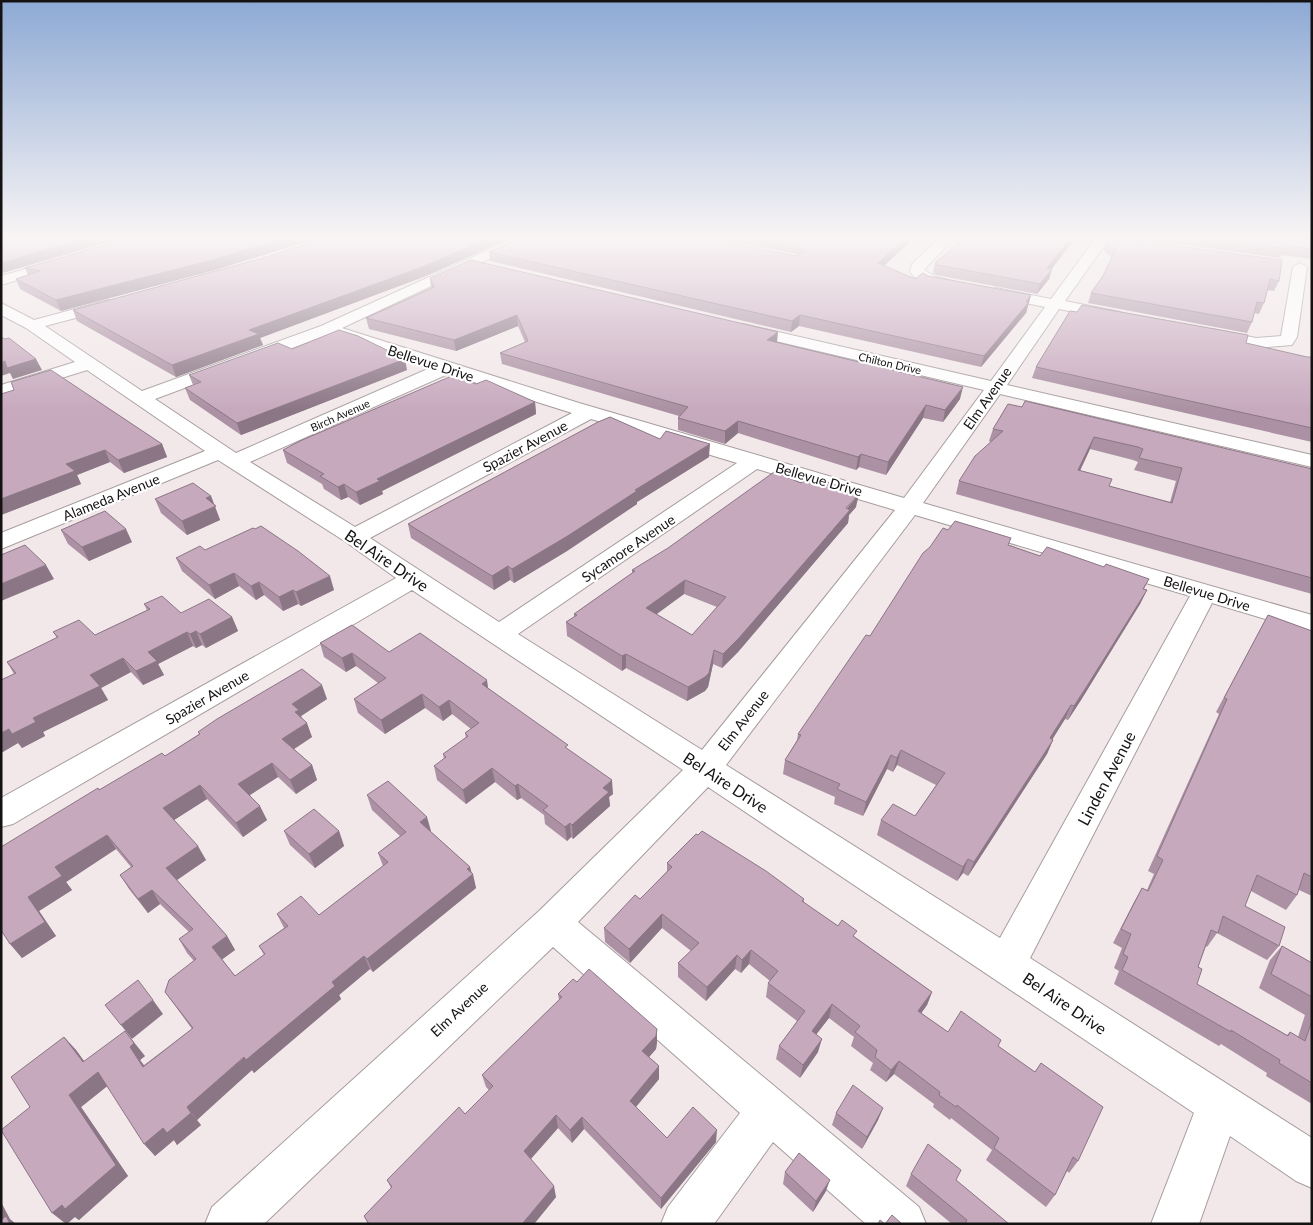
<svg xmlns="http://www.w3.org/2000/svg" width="1313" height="1225" font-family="Lato,sans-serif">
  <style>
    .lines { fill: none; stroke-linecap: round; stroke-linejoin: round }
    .minor-casing { stroke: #a69c9d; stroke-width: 2 }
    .minor { fill: #fff; fill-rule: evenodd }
    .wall { fill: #ab91a3; fill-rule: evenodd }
    .shaded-wall { fill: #8b7685 }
    .building { fill: #c7a9be; stroke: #8b7685; fill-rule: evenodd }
    .labels { text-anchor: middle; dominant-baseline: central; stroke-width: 4.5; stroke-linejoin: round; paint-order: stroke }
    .far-street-label { font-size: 11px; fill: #151212; stroke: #fff }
    .street-label { font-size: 14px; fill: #151212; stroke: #fff }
    .near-street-label { font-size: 16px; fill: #151212; stroke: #fff }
  </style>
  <rect width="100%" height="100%" fill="#f2e8e9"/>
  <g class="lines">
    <defs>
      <path id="minor" d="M513,239H531L342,328L579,403L904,498L984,390L737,332L735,329L737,326L743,324L991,381L1045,307L991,296L988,293L991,290L996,288L1051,299L1095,239H1109L1065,301L1120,312L1122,315L1120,318L1114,320L1059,309L1007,385L1312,455V467L1000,394L923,503L1312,615V633L1212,603L1030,958L1312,1138V1188L1296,1181L1230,1136L1199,1224H1151L1194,1113L708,787L578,922L919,1207L926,1224H866L773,1142L714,1224H661L668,1207L740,1113L553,947L264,1224H205L212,1207L539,911L683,770L412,590L13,824L1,827V798L396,578L346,542L218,460L1,549V533L205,451L87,370L1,397V385L75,362L26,328L1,315V303L34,320L108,300L114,302L116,305L114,308L45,326L142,391L321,326ZM327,335L430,368L236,453L155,399ZM448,374L572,413L355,527L250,462ZM591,419L737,463L499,622L370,538ZM757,469L895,510L702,750L518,634ZM915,515L1190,596L1000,938L726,765Z
        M938,239H953L924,270L936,277L957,282L959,285L957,288C942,292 919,284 910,272L912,264Z
        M60,259L65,260L67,263L65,266L1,285V276Z
        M1300,263L1307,267L1297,337L1292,345L1256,348L1206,338L1204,334L1206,330L1212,329L1256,338L1281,336L1293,267Z"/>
    </defs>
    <use href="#minor" class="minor-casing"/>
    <use href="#minor" class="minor"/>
  </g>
  <path class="wall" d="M125,239H315L215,270L61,311L20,289L16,279L28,275L25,268Z
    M323,239H509L426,276L260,338L263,345L176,377L77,321L73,310L263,258Z
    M720,239H913L884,266L915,279L928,276L1031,295L1026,313L981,367L799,326L791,332L490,261L489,252L797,256L798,255L796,254Z
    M953,239H1075L1052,269L1049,279L1037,294L936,275L933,273L935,263L959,242L954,241Z
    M1139,239H1312V259L1281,255L1280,258Z
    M1106,241L1279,281L1274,291L1268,290L1264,303L1259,314L1254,313L1252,322L1247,333L1088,303L1091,293L1103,276L1112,258L1103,250Z
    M430,278L777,343L960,399L943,422L923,418L886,475L859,467L856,470L738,433L725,444L678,430V418L679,416L502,364L500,353L525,342L518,326L456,351L369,329L366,318L431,288Z
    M1246,343L1307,357H1312V442L1032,378L1036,367Z
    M292,349L407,370L241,435L190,400L185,388L193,385L189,375Z
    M476,384L535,402L536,414L382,491L383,494L360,505L348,497L341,500L324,489L322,484L287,463L283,450Z
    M1,394L162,444L167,457L124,473L110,462L77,475L81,484L1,515Z
    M1008,404L1312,469V594L956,494L959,481L991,442L989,441L993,429ZM1090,449L1133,460L1138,462L1134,470L1176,481L1170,502L1109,486L1080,471Z
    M660,439L709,457L637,502V504L567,551L514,583L510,580L494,590L411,538L408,524Z
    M211,496L220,520L187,535L161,513L155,499Z
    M856,507L849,515L848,523L738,652L722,668L713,664L708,687L705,691L687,701L626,668L622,671L567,636L566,622L574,617V614L632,573V570ZM684,594L717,607L692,635L656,614Z
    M61,530L132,542L89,561L68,544Z
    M948,530L1009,545L1040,556L1104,567L1149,579L1144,589L1147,590L1140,604L1081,700L1068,720L1065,719L1052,739L1053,740L1047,754L968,876L963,873L957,881L877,835L881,820L915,816L936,785L897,765L893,772L887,769L863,816L834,804L835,797L783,774L785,760L797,740L798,734L870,636L930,547Z
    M205,550L334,590L301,606L298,604L283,611L264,595L256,600L239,586L215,599L182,571L176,558Z
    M144,604L181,613L232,617L238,631L206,648L202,645L196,648L193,646L158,664L164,675L143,685L131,672L101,688L108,700L43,732L45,736L22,748L18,743L1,753L14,674L7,662L57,638L53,632L95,635L147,610Z
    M1268,615L1312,631V896L1299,890L1297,895L1286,910L1251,891L1245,906L1279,946L1267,960L1217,933L1207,947L1206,946L1198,967L1197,984L1287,1035L1290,1032L1298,1037L1305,1015L1259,988L1270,960L1282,946L1312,963V1104L1266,1076L1267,1073L1221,1044L1219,1046L1114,984L1119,971L1114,968L1122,948L1113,943L1134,902L1142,888L1147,890L1154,874L1148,871L1219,714L1216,712Z
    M320,643L389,652L488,688L568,750L613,794L609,797L610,806L573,839L571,837L567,841L545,824L544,815L521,798L517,800L495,782L466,804L437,780L434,766L444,759L443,754L466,738L465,733L471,729L452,714L443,721L425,708L385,734L358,713L354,699L378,683L356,666L346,672L324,657Z
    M327,699L301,716L312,737L294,749L312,765L317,780L296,794L278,777L250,795L267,820L243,837L207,799L174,820L206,860L177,880L227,936L235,950L222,959L235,976L264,955L259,946L284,928L277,914L319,915L383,866L378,853L400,836L372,810L367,795L431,831H430L470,867L476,888L373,972L370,969L339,995L341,999L254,1073L252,1070L212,1105L197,1120L201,1125L177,1145L174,1140L155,1156L107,1086L81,1107L128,1176L79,1220L75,1217L30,1107L64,1037L76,1050L84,1061L145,1056L140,1060L144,1065L192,1029L165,992L194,961L187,953L179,939L189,932L160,904L148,913L129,889L120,875L131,867L116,849L66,882L72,890L39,911L56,936L22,958L1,930L99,790L165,756L199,734L198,732Z
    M284,831H339L344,846L315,868L290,845Z
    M667,863L804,899V903L855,937L932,992L927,1005L921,1013L948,1032L998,1046L1035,1072L1041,1063L1078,1161L1069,1173L1067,1171L1055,1195L1046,1207L986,1160L992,1150L951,1118L950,1120L933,1107L934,1104L894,1074L886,1082L870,1070L873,1063L851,1046L854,1037L829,1018L816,1034L818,1052L800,1078L776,1059L779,1046L797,1021L766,997L768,983L770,981L749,964L741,973L735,969L706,1001L678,977V963L691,951L662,928L630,963L605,942L604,928L640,899L667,871Z
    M577,982L657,1042L656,1049L649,1057L659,1066V1079L636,1107L667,1138L716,1142L661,1209L584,1129L572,1143L558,1128L531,1159L556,1197L534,1224H368L364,1216L391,1188L387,1180L465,1114L489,1090L486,1087L482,1075L559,1000L558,994Z
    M883,1108L878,1120L862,1149L832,1125L836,1113Z
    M785,1172L826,1191L813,1212L783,1184Z
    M911,1174L956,1180L1009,1224H952L906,1186Z"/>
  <path class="shaded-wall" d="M83,239H118L3,273L1,270V263Z
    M283,239H315L215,270L61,311L56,300Z
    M487,239H509L426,276L260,338L263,345L176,377L172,365L249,330Z
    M904,239H913L876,273L878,263Z
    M1070,239H1075L1044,278L1047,268Z
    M1052,269L1049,279L1037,294L1040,284Z
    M1031,295L1026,313L981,367L984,356Z
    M517,315L518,326L456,351L454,340Z
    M800,315L799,326L791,332L792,321Z
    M778,332L777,343L767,340Z
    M36,359L42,370L13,379L10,373L1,376V363L5,361Z
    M405,359L407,370L241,435L237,423Z
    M963,387L960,399L943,422L945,410Z
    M535,402L536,414L382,491L383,494L360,505L356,492L377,479Z
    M926,405L923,418L886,475L888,462Z
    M738,421V433L725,444V431Z
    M1094,437L1090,449L1074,483L1078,470Z
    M162,444L167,457L124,473L118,460Z
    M710,444L709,457L637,502V504L567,551L514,583L512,569L635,490Z
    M105,450L110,462L77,475L81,484L1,515V499L66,464Z
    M861,454L859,467L856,470L858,457Z
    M344,484L348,497L341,500L338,487Z
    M859,494L856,507L849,515L848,523L738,652L722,668L723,654Z
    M211,496L220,520L187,535L182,521L206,498Z
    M126,529L132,542L89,561L82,547Z
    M46,565L54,579L1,601V584Z
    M508,566L510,580L494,590L492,576Z
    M234,573L239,586L215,599L209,585Z
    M330,576L334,590L301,606L296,592Z
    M685,580L684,594L646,622V608Z
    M259,582L264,595L256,600L251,586Z
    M293,590L298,604L283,611L279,597Z
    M1147,590L1140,604L1081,700L1068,720L1074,706Z
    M232,617L238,631L206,648L200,634Z
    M196,631L202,645L196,648L190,634Z
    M187,632L193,646L158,664L164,675L143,685L136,671L148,652Z
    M714,650L713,664L708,687L705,691L687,701L688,687Z
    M352,653L356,666L346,672L342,658Z
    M626,654V668L622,671V656Z
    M123,658L131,672L101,688L108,700L43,732L45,736L22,748L12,734L90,675Z
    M487,680L489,694L482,684Z
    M322,685L327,699L301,716L304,724L300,726L292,704Z
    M422,694L425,708L385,734L381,720Z
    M449,700L452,714L443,721L439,707Z
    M1071,705L1065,719L1044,753L1050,738Z
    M307,723L312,737L288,753L282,739Z
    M9,729L18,743L1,753V733Z
    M1053,740L1047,754L968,876L974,862Z
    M901,750L897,765L893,772L897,758Z
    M891,755L887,769L863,816L866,802Z
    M272,763L278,777L245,798L238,784Z
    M312,765L317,780L296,794L290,780Z
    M492,768L495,782L466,804L463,790Z
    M612,780L613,794L609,797L610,806L573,839L572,825L603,788Z
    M518,784L521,798L517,800L515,786Z
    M200,785L207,799L171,822L163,808Z
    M260,806L267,820L243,837L236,823Z
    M427,817L431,831L424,836L420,822Z
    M570,823L571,837L567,841L565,827Z
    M339,831L344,846L315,868L309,854Z
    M107,835L116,849L66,882L72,890L39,911L56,936L22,958L10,944L28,897L55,867Z
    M198,846L206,860L174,882L166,868Z
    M968,859L963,873L957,881L963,867Z
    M470,867L472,875L473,874L476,888L373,972L367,959Z
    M152,890L160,904L148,913L138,899Z
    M662,914V928L630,963L629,949Z
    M227,936L235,950L220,961L212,947Z
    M751,950L749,964L741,973L742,960Z
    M737,955L735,969L706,1001L707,987Z
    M364,956L370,969L339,995L341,999L254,1073L252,1070L197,1120L187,1107L203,1093L332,982Z
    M932,992L927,1005L913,1025L918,1011Z
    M153,1000L163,1014L132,1039L121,1025Z
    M832,1004L829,1018L809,1044L812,1031Z
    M657,1029V1042L656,1049L643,1064L642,1051Z
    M125,1031L145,1056L140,1060L153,1079L143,1067L130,1047Z
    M64,1037L76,1050L94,1075L98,1072L110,1084L81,1107L128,1176L79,1220L75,1217L67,1224H66L52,1213L69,1095L83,1062Z
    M822,1039L818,1052L800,1078L803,1065Z
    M899,1061L894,1074L886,1082L891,1070Z
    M659,1066V1079L630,1114V1101Z
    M883,1108L878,1120L862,1149L867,1137Z
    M191,1113L201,1125L177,1145L174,1140L155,1156L144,1144L163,1128Z
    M556,1115L558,1128L527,1163L524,1151Z
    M582,1117L584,1129L572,1143L570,1130Z
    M717,1130L716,1142L661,1209V1198Z
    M830,1180L826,1191L813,1212L816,1201Z
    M554,1186L556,1197L534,1224H522Z
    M1,1202L10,1219L16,1224H5L1,1221Z"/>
  <path class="building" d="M1,239H83L1,263Z
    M125,239H283L212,260L56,300L16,279L40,271L25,268Z
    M323,239H487L425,266L249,330L259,334L172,365L73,310L263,258Z
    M518,239H710L797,256L806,251L797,245L768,239H904L878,263L915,279L923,273L928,276L1031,295L1026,302H1029L984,356L800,315L792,321L489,252Z
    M964,239H1070L1047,268L1052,269L1040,284L938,265L935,263Z
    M1107,239H1126L1282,260L1279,281L1270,279L1264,303L1257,302L1252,322L1091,293L1103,276L1116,249L1106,241Z
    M1213,239H1312V249L1285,246L1284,248Z
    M471,260L778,332L767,340L963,387L945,410L926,405L888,462L861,454L858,457L738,421L725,431L678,418L688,407L500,353L528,341L517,315L454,340L366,318L434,287L430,278Z
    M1082,305L1248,335L1246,343L1307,357H1312V428L1036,367L1070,311L1077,312Z
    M339,330L358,336L405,359L237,423L185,388L201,382L189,375L278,343L292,349Z
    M1,337L5,339L9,338L36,359L7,368L5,361L1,363Z
    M51,370L162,444L118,460L105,450L66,464L75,471L1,499V394L14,390L11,382Z
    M454,375L476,384L486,380L535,402L377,479L380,481L356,492L344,484L338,487L320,476L324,474L283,450L300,441Z
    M1025,401L1312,469V578L959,481L975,456L1003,431L993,429L1008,404L1022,407ZM1094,437L1138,447L1143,449L1139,458L1182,468L1172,503L1109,486L1112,479L1078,470Z
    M610,417L660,439L666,431L710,444L635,490L637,491L566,537L512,569L508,566L492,576L408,524L598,422Z
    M774,472L801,483L806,479L821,485L825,481L859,494L846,508L850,510L739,638L723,654L714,650L709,673L705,677L688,687L626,654L622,656L566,622L577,615L574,614L635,571L632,570L668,548ZM685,580L726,597L692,635L646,608Z
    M193,483L211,496L206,498L216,506L182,521L155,499Z
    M105,511L126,529L82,547L61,530Z
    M955,521L1011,538L1008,545L1040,556L1047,547L1104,567L1106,564L1149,579L1143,589L1147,590L1087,686L1074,706L1071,705L1050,738L1053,740L974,862L968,859L963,867L881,820L893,804L915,816L945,773L901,750L897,758L891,755L866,802L837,789L840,784L785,760L801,735L798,734L866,635L870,636L923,553L930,547L943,528L948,530Z
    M261,526L298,551L330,576L296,592L293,590L279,597L259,582L251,586L234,573L209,585L176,558L200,546L205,550L253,528L255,529Z
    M25,545L46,565L1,584V555Z
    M162,596L181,613L209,599L232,617L200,634L196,631L190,634L187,632L148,652L157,661L136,671L123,658L90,675L100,686L33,718L36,722L12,734L9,729L1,733V680L16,673L7,662L58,637L53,632L79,620L95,635L150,609L144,604Z
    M1268,615L1312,631V877L1304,873L1297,895L1257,875L1245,906L1285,927L1279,946L1223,916L1218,933L1211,930L1198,967L1202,969L1197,984L1288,1036L1290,1032L1305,1041L1312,1021V1083L1279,1063L1280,1060L1231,1030V1032L1122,970L1128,957L1123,954L1131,934L1121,929L1142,888L1148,891L1163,860L1157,856L1227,699L1224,698Z
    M352,625L389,652L420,633L487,680L482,684L568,745L565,747L612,780L603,788L609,792L572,825L570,823L565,827L543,810L548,806L518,784L515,786L492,768L463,790L434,766L446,757L443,754L468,736L465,733L479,723L449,700L439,707L422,694L381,720L354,699L386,678L352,653L342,658L320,643Z
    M302,669L322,685L292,704L299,710L295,712L307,723L282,739L312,765L290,780L272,763L238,784L260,806L236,823L200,785L163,808L198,846L166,868L227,936L212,947L235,976L265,954L259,946L288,926L277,914L301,896L319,915L388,862L378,853L406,832L367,795L388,781L427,817L420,822L470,867L467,869L473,874L367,959L364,956L332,982L335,986L246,1060L244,1057L203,1093L187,1107L191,1113L167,1133L163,1128L144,1144L98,1072L69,1095L116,1165L65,1209L62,1205L52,1213L1,1130L30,1107L11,1077L64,1037L83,1062L125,1031L134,1043L130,1047L143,1067L193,1028L165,992L169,980L196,959L179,939L193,929L152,890L138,899L120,875L133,866L107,835L55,867L62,876L28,897L45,922L10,944L1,930V847L98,788L99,790L162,753L165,756L200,734L198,732L217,719Z
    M314,809L339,831L309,854L284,831Z
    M702,831L766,871L804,899L802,901L838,926L842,920L857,931L853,936L932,992L918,1011L948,1032L961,1011L1001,1040L998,1046L1035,1072L1041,1063L1103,1107L1078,1161L1073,1157L1055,1195L994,1148L999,1138L957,1105L956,1107L939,1095L940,1092L899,1061L891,1070L875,1057L877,1050L855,1032L860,1026L832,1004L812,1031L822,1039L803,1065L779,1046L805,1011L768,983L778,971L751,950L742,960L737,955L707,987L678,963L699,943L662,914L629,949L604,928L635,895L640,899L672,867L667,863L696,834L698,835Z
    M1282,946L1312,963V997L1271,974Z
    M589,969L657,1029L656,1036L642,1051L659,1066L630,1101L667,1138L693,1107L717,1130L661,1198L582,1117L570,1130L556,1115L524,1151L554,1186L522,1224H369L364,1216L392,1187L387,1180L459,1107L465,1114L493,1086L482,1075L562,997L558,994L573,979L577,982Z
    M138,980L153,1000L121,1025L105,1005Z
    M853,1085L883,1108L867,1137L836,1113Z
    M928,1144L961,1170L956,1180L1009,1224H965L967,1220L911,1174Z
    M799,1153L830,1180L816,1201L785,1172Z
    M892,1215L902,1224H878L880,1220L885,1224Z
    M6,1216L10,1224H1V1220Z"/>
  <linearGradient id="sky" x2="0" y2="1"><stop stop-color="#8da9d4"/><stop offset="0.58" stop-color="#f9f5f5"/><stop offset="1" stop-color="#f9f5f5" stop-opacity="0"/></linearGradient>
  <rect width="1313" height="410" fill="url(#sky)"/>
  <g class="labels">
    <g class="far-street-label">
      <text transform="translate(890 363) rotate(13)">Chilton Drive</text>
      <text transform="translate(340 415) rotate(-24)">Birch Avenue</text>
    </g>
    <g class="street-label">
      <text transform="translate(431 363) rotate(18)">Bellevue Drive</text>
      <text transform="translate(987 398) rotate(-55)">Elm Avenue</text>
      <text transform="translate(525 446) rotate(-28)">Spazier Avenue</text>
      <text transform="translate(819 479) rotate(16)">Bellevue Drive</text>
      <text transform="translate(111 497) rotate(-22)">Alameda Avenue</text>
      <text transform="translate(628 548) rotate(-34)">Sycamore Avenue</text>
      <text transform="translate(1207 593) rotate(17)">Bellevue Drive</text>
      <text transform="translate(207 697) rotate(-30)">Spazier Avenue</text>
      <text transform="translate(743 720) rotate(-52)">Elm Avenue</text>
      <text transform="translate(459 1009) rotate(-43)">Elm Avenue</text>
    </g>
    <g class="near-street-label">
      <text transform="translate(387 560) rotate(34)">Bel Aire Drive</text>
      <text transform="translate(1106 778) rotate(-62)">Linden Avenue</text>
      <text transform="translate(726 782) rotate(33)">Bel Aire Drive</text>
      <text transform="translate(1065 1003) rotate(34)">Bel Aire Drive</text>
    </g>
  </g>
  <rect width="1313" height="1225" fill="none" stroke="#151212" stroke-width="5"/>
</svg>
